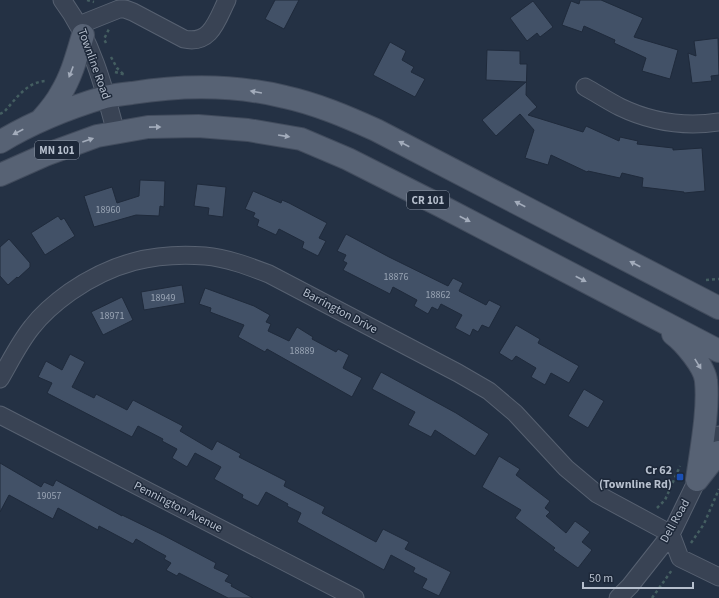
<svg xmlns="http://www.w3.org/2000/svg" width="719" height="598" font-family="'Source Sans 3',sans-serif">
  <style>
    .building { fill: #425167; stroke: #1f2a3b }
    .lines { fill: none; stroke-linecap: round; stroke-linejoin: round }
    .minor-casing { stroke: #576171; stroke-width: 19 }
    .major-casing { stroke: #424c5d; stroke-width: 24 }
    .path { stroke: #445e61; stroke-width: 2.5; stroke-dasharray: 3 3; stroke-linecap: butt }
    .minor { stroke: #394354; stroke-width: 17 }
    .major { stroke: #576274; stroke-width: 22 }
    .oneway { fill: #a3acbb }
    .transit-dot { fill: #1a4fb4; stroke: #1d2839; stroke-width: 1.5 }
    .labels { text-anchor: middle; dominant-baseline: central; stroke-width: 3; stroke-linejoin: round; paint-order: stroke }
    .number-label { font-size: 10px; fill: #99a4b4 }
    .shield { fill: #1d2839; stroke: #8892a1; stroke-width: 1 }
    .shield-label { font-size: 11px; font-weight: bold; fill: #b6bfcd }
    .street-label { font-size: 12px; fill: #b6bfcd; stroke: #1d2839 }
    .poi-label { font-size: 12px; font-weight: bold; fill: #b6bfcd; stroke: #1d2839; text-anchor: end }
  </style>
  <rect width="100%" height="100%" fill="#243144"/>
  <path class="building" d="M275,0H299L284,29L265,19Z
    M580,0H601L643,18L634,37L678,50L670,79L642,71L646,58L614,43L615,40L584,26L582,32L562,25L571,1L579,4Z
    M533,1L553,27L540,37L537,33L527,41L510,18Z
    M718,38L719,75L711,76L712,81L692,83L688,53L696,56L694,41Z
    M390,42L406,51L402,60L414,67L411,72L425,79L415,97L373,75Z
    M487,50L520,51V64H527L526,95L537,107L528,115L583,132L586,126L619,141L620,137L638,141L637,144L673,148V150L702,148L705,191L684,193V192L642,187L643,178L622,173L620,178L588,171L587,172L551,155L548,165L525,158L534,130L520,114L496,136L482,120L526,82L486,80Z
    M140,180L165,181L164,207L160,206L159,216L136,215L94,227L84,196L112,187L117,203L139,196Z
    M197,184L226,187L223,217L208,215L209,208L194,206Z
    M253,191L281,203L282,200L289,203L327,223L319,238L326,241L318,256L302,248L304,242L279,229L276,235L257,226L259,220L253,217L255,213L245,209Z
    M58,216L61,220L64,218L75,236L45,255L31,233Z
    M346,234L389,257L448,286L453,278L463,283L459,291L486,305L489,300L501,306L489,328L482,325L478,332L473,329L470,336L455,328L462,315L441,304L438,310L432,307L428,314L414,306L417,300L393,287L390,294L343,270L347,263L343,261L346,255L337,251Z
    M9,239L30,263V267L18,278L17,277L8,285L0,276V247Z
    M182,285L185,303L144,310L141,292Z
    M205,288L254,306L270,315L266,322L271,324L268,331L289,341L297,327L313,337L312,339L336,352L338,349L349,355L343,368L362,378L352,397L267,349L265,352L238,337L244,325L210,312L211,308L199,304Z
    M122,297L133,320L103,335L91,312Z
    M516,325L540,339L538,343L579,366L569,383L551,373L545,385L531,377L536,368L516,356L512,361L499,353Z
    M70,354L85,362L72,387L94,398L96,394L127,410L133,400L183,426L180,431L212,450L217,441L241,454L239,457L286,481L284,486L325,507L322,513L376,542L383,529L409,542L405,549L451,572L439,596L422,588L427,579L413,572L415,568L391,555L384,570L297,522L301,513L287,506L288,504L266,492L258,506L242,498L243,495L214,479L221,467L195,453L187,467L172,458L177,449L162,441L163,439L138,426L132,437L47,393L52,383L38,377L46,361L62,370Z
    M381,372L456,413L489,434L475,456L435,430L431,437L408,425L415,412L372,389Z
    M584,389L604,401L588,428L568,416Z
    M499,456L520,469L516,475L550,501L545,508L550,512L546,516L566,533L575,521L590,532L582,542L592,550L578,568L553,550L555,548L515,518L521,510L482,487Z
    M0,463L41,487L44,482L53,486L56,480L122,516V515L163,535L216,563L214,568L229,575L225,581L232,584L231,586L253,598H228L179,573L177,576L166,570L171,563L164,559L166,556L155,550L136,539L133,544L99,526L98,530L58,508L53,519L9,495L0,512Z"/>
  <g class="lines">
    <defs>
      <path id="minor" d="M62,0C91,38 104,87 116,133
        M79,25L119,9H125L133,12L184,39C211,45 217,20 227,0
        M585,87C596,93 608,101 620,107C651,122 685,127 719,122
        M0,379C10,362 19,343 32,327C42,314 56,302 70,292C112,263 153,252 205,256C227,258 248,266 269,274L458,373L489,391L515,413L566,468L597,494L671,534L680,558L719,577
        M0,415L355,598
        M618,598L630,586L671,534L719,435"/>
      <path id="major" d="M41,120C48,112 56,103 61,93C72,75 77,55 83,35
        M0,142C33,122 68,108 105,97C114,95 123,94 132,93C182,85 236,85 285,97C317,104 347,117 376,130L719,308
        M0,175L45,155L97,136L148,127L198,126L248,130L301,139L348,159L441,206L719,351
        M673,334C684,342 705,367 706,381C709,410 701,450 697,480
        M697,480L719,452"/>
    </defs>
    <use href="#minor" class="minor-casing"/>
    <use href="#major" class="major-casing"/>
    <path class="path" d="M87,0L94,2
      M106,43L104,39L109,29
      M111,57L117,68L123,74
      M115,72L126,75
      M0,114L4,112C16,99 27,81 47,81
      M706,280L719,279
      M657,508L665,500L680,466
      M691,543L704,524L719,489
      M652,598L672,570"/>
    <use href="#minor" class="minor"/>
    <use href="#major" class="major"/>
  </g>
  <defs><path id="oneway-solid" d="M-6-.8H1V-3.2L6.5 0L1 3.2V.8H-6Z"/></defs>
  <g class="oneway">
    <use href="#oneway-solid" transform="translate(71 72) rotate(111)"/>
    <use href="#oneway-solid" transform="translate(256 92) rotate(-170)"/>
    <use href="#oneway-solid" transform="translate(155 127) rotate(-1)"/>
    <use href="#oneway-solid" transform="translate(18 132) rotate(153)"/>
    <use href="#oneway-solid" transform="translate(284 136) rotate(9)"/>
    <use href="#oneway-solid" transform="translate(88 140) rotate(-19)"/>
    <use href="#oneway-solid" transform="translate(404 144) rotate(-153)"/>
    <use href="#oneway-solid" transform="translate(520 204) rotate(-153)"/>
    <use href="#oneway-solid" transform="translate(465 219) rotate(27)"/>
    <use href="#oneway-solid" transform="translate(635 264) rotate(-153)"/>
    <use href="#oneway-solid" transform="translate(581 279) rotate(27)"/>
    <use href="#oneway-solid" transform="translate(698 364) rotate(58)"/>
  </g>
  <rect class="transit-dot" x="676" y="473" width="8" height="8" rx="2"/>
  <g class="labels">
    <g class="number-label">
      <text x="108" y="210">18960</text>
      <text x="396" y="277">18876</text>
      <text x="438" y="295">18862</text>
      <text x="163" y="298">18949</text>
      <text x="112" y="316">18971</text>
      <text x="302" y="351">18889</text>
      <text x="49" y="496">19057</text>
    </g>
    <g class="shield">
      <rect x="35" y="141" width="44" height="18" rx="3"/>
      <rect x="407" y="191" width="42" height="18" rx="3"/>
    </g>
    <g class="shield-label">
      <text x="57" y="150">MN 101</text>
      <text x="428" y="200">CR 101</text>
    </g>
    <g class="street-label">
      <text transform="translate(94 64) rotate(70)">Townline Road</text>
      <text transform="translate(340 311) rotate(28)">Barrington Drive</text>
      <text transform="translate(178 507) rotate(27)">Pennington Avenue</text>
      <text transform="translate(675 521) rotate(-61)">Dell Road</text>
    </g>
    <g class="poi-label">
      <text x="672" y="470">Cr 62<tspan x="672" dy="14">(Townline Rd)</tspan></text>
    </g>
  </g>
  <path d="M583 582v6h110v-6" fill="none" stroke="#b6bfcd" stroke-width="2"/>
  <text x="589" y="582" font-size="12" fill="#b6bfcd" stroke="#1d2839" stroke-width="3" paint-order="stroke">50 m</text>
</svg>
